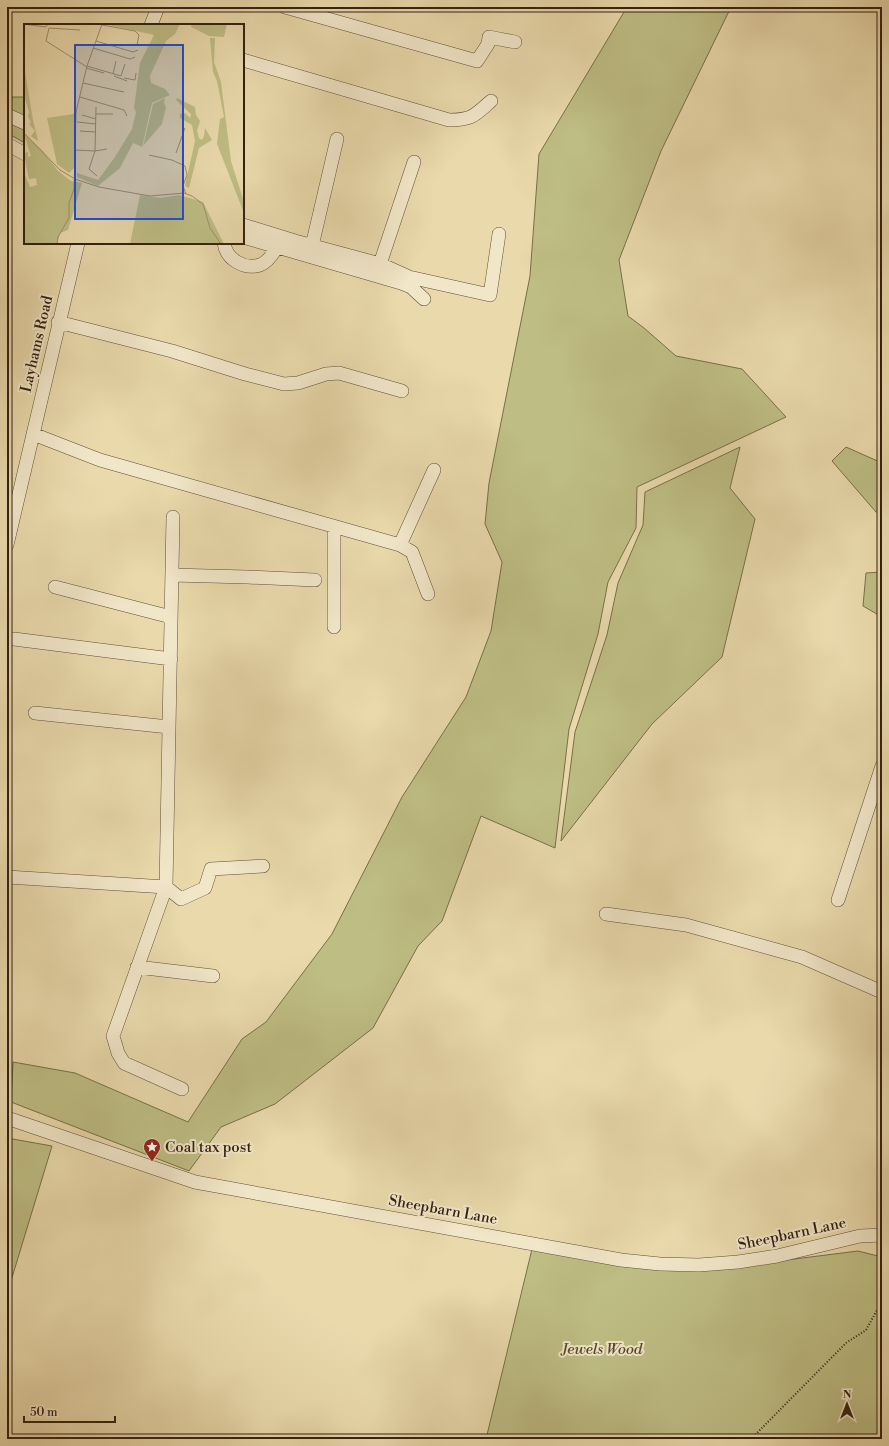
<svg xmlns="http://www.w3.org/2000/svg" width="889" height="1446" font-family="'Libre Bodoni',serif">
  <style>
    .green { fill: #bebd84; stroke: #786f4a }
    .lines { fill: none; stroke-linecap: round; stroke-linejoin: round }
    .minor-casing { stroke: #604f38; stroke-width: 14 }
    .path { stroke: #322111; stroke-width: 2; stroke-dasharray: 1 2; stroke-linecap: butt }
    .minor { stroke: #f1e6c8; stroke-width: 13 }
    .labels { text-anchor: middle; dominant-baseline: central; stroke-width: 4; stroke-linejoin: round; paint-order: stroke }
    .street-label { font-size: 15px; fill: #322111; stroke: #f1e6c8 }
    .poi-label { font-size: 15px; fill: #322111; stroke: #f1e6c8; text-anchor: start }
    .park-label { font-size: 15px; font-style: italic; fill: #55482e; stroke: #f1e6c8 }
    .inset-road { fill: none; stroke: #a08f6d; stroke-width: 1 }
    .view { fill: #1d4ed8; fill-opacity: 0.15; stroke: #1d4ed8; stroke-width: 2 }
    .inset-edge { fill: none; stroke: #322111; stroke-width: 2 }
  </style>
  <rect width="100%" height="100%" fill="#e9d9ab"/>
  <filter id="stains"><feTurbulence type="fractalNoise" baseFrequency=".005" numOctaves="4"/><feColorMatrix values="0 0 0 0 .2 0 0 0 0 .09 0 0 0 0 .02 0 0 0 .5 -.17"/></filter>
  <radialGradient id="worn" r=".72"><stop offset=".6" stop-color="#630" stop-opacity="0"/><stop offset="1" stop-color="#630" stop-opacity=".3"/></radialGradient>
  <path class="green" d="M627,7H731L661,151L619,260L628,316L644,328L676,356L742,369L786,417L637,487L636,528L608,582L598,634L569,729L555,848L481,816L442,921L418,946L373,1028L275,1104L221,1127L189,1171L11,1102L13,1062L75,1073L188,1122L242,1039L266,1022L332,934L402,797L466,697L491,631L502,562L485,524L489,483L530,276L539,154Z
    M12,97H25V143L7,133V109L11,106Z
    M740,447L730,488L755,519L722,657L652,724L561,841L575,732L607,635L618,583L643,525L645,492Z
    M846,447L882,463V515L876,512L832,461Z
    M882,572V617L863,606L866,573Z
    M7,1138L52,1146L7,1294Z
    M532,1249L699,1271L858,1251L882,1257V1439H486Z"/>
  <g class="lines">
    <defs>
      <path id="minor" d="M285,7L477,61L488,44L489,37L515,42
        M151,25L158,7
        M243,60L449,120C472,120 474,116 491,101
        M7,115L25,123
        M7,144L25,154
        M243,225L295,241L380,264L414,162
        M243,237L401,283L411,287L424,299
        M224,243C226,259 244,270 260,265C268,262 273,254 277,247
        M312,246L337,139
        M380,264L409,277L490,295L499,234
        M58,322L172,351L245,374L284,384L298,383L326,374L339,373L402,391
        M33,434L100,460L400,545L412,552L428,594
        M334,527V627
        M7,545L78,243
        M400,545L434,470
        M172,575L247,577L315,580
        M55,587L171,617
        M14,639L171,659
        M35,713L169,727
        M7,877L166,887L173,517
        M838,900L882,766
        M606,914L686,925L802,957L882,992
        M137,967L213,976
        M182,1089L124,1063L118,1053L113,1036L166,887L181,899L205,888L211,869L263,866
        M7,1118L195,1182L621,1260L660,1264L699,1265L738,1262L777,1256L860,1236L882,1235"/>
    </defs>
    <use href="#minor" class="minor-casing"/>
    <path class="path" d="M751,1439L846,1343L866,1330L882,1301"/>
    <use href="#minor" class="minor"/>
  </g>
  <defs>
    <symbol id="sight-pin" viewBox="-11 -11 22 30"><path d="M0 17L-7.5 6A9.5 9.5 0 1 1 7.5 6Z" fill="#8f2418" stroke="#f1e6c8"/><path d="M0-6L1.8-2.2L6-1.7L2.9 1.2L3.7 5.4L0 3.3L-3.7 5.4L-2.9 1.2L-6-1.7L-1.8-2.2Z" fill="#fff"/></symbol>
  </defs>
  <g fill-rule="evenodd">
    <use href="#sight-pin" x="142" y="1137" width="20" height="27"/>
  </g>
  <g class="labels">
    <g class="street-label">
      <text transform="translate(37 344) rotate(-77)">Layhams Road</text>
      <text transform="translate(443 1210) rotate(10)">Sheepbarn Lane</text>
      <text transform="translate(792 1234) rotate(-12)">Sheepbarn Lane</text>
    </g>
    <g class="poi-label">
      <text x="165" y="1147">Coal tax post</text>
    </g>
    <g class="park-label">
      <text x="602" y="1349">Jewels Wood</text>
    </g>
  </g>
  <g transform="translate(24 24)">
    <rect width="220" height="220" fill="#e9d9ab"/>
    <path d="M80,0H156L151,10L142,17L126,52L127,59L141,65L146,71L128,79L118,123L109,119L96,144L74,162L53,153V149L74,156L91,133L108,105L112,88L110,84L116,39L130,11ZM168,0H203L200,13L185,12L167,3ZM186,14H191L190,38L197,58L207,137L220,178V189L193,120L196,95L200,93L193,57L189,48ZM0,42L9,96L14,117L7,112L11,107L5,100L7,98L4,93L5,88L0,71ZM141,74L140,79L142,83L138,100L119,122L129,80ZM153,74L171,83L172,91L176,97L173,107L175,114L178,116L180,112L181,104L188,116L175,124L165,164L161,162L171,117L168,101L156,94V90L161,89L166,94L167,90L152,76ZM50,90V144L45,149L33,140L23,94ZM0,110L19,127L34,147L47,157L58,159L44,206L36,209L33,220H0V149L6,163L13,161L12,154L5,155L2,141L0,129L4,128V133L7,132ZM116,171L136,174L155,171L179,178L200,220H106Z" fill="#bebd84"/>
    <path class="inset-road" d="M0,0L22,3L24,0M78,1L111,7L115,11L113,21M56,6L25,4L22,17L63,43M72,17L109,28L114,26M69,24L106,35L111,33M63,42L97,52L101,40M62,44L80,49M89,50L92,37M90,52L103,57M100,54L111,56L112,49M59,59L100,68M56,73L100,86L103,92M72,90H89M58,91L72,95M53,98L72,100M56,107L72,108M0,109L36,146L51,155L75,163L126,172L160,169L168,172L179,180L186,204L197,220M51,126L71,127L72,83M152,129L161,104M125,131L148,136L161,142L163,151L159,162L162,170M73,152L65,145L71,127L83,125M33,220L34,213L45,194V179L50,165L52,88L63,42L78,0"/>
    <path class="view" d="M51,21H159V195H51Z"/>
    <rect width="220" height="220" class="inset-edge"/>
  </g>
  <rect width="889" height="1446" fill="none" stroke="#e9d9ab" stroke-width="24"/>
  <rect x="8" y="8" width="873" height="1430" fill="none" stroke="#322111" stroke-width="2"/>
  <rect x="12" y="12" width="865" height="1422" fill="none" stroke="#322111"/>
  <g transform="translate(847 1404)" stroke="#f1e6c8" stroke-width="3" paint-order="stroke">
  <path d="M0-3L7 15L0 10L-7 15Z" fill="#322111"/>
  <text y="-6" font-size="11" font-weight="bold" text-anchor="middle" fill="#322111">N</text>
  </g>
  <path d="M24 1416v6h91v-6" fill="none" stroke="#322111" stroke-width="2"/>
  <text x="30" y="1416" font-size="12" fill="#322111" stroke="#f1e6c8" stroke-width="3" paint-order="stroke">50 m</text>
  <rect width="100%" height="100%" filter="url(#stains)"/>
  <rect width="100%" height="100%" fill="url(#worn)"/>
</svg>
